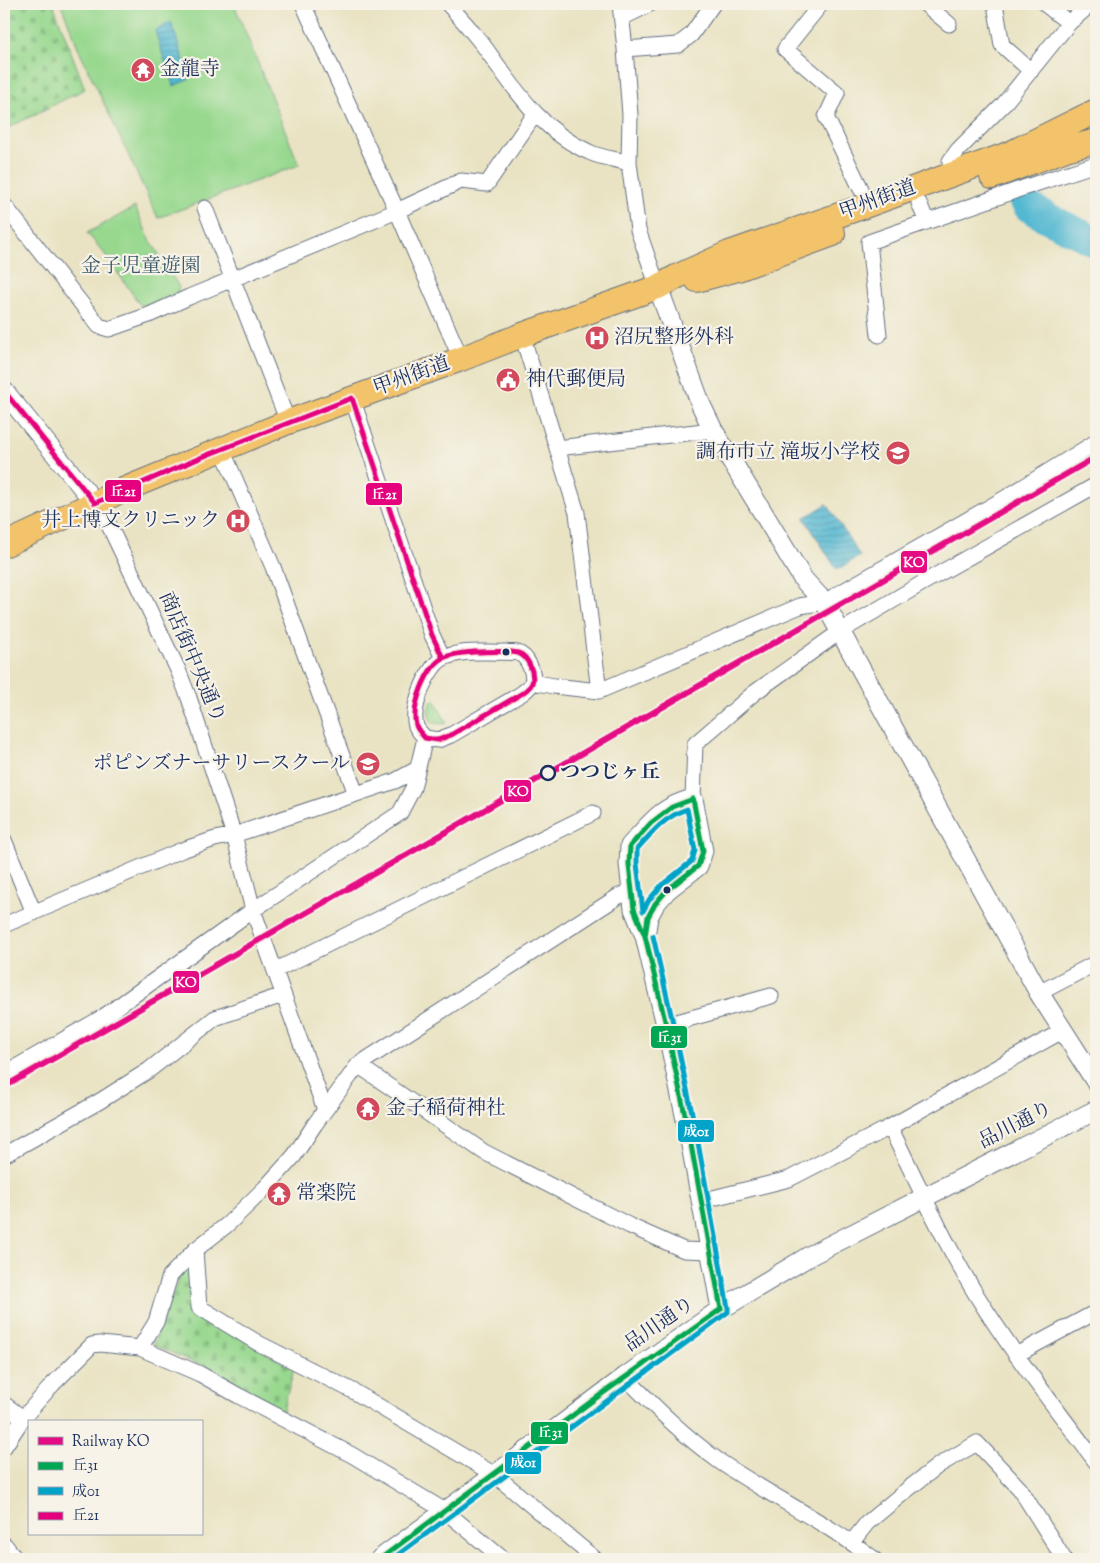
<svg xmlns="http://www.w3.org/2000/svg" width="1100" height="1563" font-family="'Sorts Mill Goudy','Noto Serif JP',serif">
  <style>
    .green { fill: #97d88e; stroke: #598476 }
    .cemetery { fill: url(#cemetery-stones); stroke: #598476 }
    .water { fill: url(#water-rules); stroke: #377498 }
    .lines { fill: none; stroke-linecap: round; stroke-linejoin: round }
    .river { stroke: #53b8d2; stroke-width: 31 }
    .minor-casing { stroke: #636e81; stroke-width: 17 }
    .tertiary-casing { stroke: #636e81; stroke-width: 21 }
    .trunk-casing { stroke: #636e81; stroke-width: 26 }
    .minor { stroke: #fff; stroke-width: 15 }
    .tertiary { stroke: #fff; stroke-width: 19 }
    .trunk { stroke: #f2c36a; stroke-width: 24 }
    .bus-1-casing { stroke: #f7f3e8; stroke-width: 9 }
    .bus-2-casing { stroke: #f7f3e8; stroke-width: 9 }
    .bus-3-casing { stroke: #f7f3e8; stroke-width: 9 }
    .bus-1 { stroke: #00a651; stroke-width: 5 }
    .bus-2 { stroke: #01a3c8; stroke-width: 5 }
    .bus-3 { stroke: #e5007d; stroke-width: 5 }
    .rail-1-casing { stroke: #f7f3e8; stroke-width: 10 }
    .rail-1 { stroke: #e50b84; stroke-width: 6 }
    .bus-dot { fill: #1b2f5e; stroke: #f7f3e8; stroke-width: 2 }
    .stop-dot { fill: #f7f3e8; stroke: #1b2f5e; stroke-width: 2.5 }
    .labels { text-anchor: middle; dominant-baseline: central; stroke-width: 4.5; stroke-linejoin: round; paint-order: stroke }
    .poi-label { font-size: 20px; fill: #1b2f5e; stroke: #f7f3e8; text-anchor: start }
    .street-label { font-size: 20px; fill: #1b2f5e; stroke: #f7f3e8 }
    .park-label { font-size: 20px; fill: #3a596a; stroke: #f7f3e8 }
    .stop-label { font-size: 20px; font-weight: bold; fill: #1b2f5e; stroke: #f7f3e8; text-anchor: start }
    .line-badge { stroke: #f7f3e8; stroke-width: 2 }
    .badge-label { font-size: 14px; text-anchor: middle; font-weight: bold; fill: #fff }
  </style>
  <defs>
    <pattern id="cemetery-stones" width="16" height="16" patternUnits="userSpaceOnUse" patternTransform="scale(1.25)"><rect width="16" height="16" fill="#97d88e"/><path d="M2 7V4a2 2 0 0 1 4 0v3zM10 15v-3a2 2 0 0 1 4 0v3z" fill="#82ba7d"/></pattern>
    <pattern id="water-rules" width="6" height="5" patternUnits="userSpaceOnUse" patternTransform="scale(1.25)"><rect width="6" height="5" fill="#53b8d2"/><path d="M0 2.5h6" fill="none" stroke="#4496ae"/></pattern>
  </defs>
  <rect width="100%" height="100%" fill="#f7f3e8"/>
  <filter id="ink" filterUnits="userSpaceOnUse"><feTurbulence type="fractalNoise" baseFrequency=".02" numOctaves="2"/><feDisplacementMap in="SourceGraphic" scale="10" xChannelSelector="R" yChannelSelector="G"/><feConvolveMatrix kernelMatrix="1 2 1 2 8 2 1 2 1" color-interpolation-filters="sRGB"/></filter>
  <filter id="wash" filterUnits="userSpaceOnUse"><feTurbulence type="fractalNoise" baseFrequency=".0096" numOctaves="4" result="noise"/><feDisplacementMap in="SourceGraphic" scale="20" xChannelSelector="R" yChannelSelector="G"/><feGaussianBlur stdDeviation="1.12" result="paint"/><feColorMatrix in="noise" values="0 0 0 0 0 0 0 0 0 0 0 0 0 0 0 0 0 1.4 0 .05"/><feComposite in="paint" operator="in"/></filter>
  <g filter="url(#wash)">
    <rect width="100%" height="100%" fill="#e9e3c3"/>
    <path class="green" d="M61,4H234L299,165L158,218L81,55Z
      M135,207L149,238L179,287L177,294L166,300L141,306L104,253L87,233Z
      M434,699L447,723L446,724L433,723C427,716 427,705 434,699Z"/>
    <path class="cemetery" d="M4,4H53L85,89L4,130Z
      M183,1267L192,1271L194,1311L294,1369L282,1413L217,1372L153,1345Z"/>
    <path class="water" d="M171,22L190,79L173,86L155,31Z
      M827,504L860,556L837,570L804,518Z"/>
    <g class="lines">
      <path class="river" d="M1016,186L1029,207L1046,217L1096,242"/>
    </g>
  </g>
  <g filter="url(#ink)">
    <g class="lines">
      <defs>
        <path id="minor" d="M303,4L397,211L461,359
          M448,4C460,17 472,31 483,45C513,86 539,130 589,152C601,158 616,159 629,163
          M620,4L625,49L630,115L629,163L638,230L658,287
          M821,4L785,49L837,93L826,117L861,189
          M925,4L949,24
          M995,4L1002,45L1031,71
          M1045,4L1069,23
          M622,18L650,4
          M625,49L678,45L691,35L713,4
          M952,174L950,161L958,150L1003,105L1069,23L1091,4
          M919,203L927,222
          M4,205L99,326L109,329L149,315L189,297L397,211L461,181L487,184L535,114
          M205,208L288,422
          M522,335L557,448
          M879,335L869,242L1026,187L1096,164
          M352,398L432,635L443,658
          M222,449L273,567L356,794
          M95,503L106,519L178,670L189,698L234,835L253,910L325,1110
          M506,652C509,653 515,652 518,653C527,656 535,673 532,682C531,687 525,691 521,694L451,735L438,740L425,738C422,734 417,730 416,726C410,708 428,665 444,658C462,649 486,653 506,652Z
          M532,682L554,686L599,691L800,606L824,602L1007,497L1096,442
          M599,691L577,513L557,448L713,430
          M693,799L695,744L754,693L841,631L926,581L1096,485
          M4,840L34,913
          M4,925L182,850L215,839L234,835L395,781L417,769
          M276,970L593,813
          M1039,993L1096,963
          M666,1025L771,996
          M358,1065L484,1152L630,1226L684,1250L710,1251
          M4,1074L103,1017L253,910L400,813L413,788L425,738
          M890,1127C918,1184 944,1242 977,1296C1013,1354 1055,1407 1096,1462
          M4,1155L100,1101L149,1070L215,1018L283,995
          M701,1201L789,1179L890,1127L1064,1030
          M195,1250L199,1307L258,1343L353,1391L495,1475L595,1559
          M140,1348L156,1322L170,1276L195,1250L228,1224L265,1188L294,1156L315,1124L358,1065L619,896L632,892
          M1016,1355L1096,1312
          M625,1377C655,1407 685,1437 719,1461C770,1496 826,1522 874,1559
          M4,1404L23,1418
          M4,1447L23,1418L53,1384L92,1345L100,1344L140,1348L200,1374L239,1396L352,1455L445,1511L503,1559
          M852,1542L867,1523L908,1489L939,1465L977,1443L1020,1489L1064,1559"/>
        <path id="tertiary" d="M658,287L701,405L713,430L803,579L824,602L1039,993L1096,1082
          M4,391L95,503
          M645,936L648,917L655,904L667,890L698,866L703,851L693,799C660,808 652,822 630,846L629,864L634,909L645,936L666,1025L689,1134L721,1309
          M4,1547L13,1559
          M380,1559L495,1475L625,1377L721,1309L811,1255L1096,1110"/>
        <path id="trunk" d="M992,177L1066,149L1096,141
          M697,280L738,269L833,234
          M4,545L123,490L288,422L461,359L522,335L658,287L678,276L729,253L865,206L1011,153L1096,111"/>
      </defs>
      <use href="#minor" class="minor-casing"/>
      <use href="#tertiary" class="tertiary-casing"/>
      <use href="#trunk" class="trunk-casing"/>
      <use href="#minor" class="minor"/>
      <use href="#tertiary" class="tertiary"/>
      <use href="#trunk" class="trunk"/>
      <defs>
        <path id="bus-1" d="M693,799L672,807L651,823L630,846L629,864L634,909L645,936L666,1025L689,1134L721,1309
          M651,960L645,936L648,917L655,904L667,890L698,866L703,851L693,799
          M380,1559L592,1401L721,1309"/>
        <path id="bus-2" d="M687,809L695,850L692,861L662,885L649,900L643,911L637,864V849C652,832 666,816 687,809Z
          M392,1559L728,1312V1308L696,1132L673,1023L653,936"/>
        <path id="bus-3" d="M4,391L95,503L207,455L352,398L432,635L443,658
          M474,652C486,652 506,650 518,653C528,656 535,673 532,683C530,688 525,691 521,694L451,735L438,740L425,738C422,734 417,730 416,725C411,706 426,668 443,658C453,653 464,653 474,652Z"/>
      </defs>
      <use href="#bus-1" class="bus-1-casing"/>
      <use href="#bus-2" class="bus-2-casing"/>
      <use href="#bus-3" class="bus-3-casing"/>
      <use href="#bus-1" class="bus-1"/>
      <use href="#bus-2" class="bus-2"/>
      <use href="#bus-3" class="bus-3"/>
      <defs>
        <path id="rail-1" d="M4,1087L1096,457"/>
      </defs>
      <use href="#rail-1" class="rail-1-casing"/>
      <use href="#rail-1" class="rail-1"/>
    </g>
  </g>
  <defs>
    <symbol id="temple-disc" viewBox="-11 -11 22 22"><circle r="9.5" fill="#d1495b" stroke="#f7f3e8"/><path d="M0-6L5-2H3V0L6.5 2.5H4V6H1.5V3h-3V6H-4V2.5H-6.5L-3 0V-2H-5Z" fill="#fff"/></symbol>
    <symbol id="hospital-disc" viewBox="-11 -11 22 22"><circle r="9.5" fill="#d1495b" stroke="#f7f3e8"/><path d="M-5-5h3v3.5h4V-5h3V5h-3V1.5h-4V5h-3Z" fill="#fff"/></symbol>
    <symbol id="civic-disc" viewBox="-11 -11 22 22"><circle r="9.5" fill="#d1495b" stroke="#f7f3e8"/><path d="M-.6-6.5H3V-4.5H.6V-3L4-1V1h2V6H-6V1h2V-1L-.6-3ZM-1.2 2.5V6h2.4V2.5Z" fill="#fff"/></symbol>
    <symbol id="school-disc" viewBox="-11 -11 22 22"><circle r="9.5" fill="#d1495b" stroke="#f7f3e8"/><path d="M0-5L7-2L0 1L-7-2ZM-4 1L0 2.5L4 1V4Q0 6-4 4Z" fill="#fff"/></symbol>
  </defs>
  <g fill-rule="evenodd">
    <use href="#temple-disc" x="129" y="56" width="28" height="28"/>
    <use href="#hospital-disc" x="583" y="324" width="28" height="28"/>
    <use href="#civic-disc" x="494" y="366" width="28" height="28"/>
    <use href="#school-disc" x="884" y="439" width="28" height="28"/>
    <use href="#hospital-disc" x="224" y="507" width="28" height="28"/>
    <use href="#school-disc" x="354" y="750" width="28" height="28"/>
    <use href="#temple-disc" x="354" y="1095" width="28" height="28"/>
    <use href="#temple-disc" x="265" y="1180" width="28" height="28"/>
  </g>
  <g class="bus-dot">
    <circle cx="506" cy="652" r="4.5"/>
    <circle cx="667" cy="890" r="4.5"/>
  </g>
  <circle class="stop-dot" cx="548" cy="773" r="7"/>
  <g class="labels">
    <g class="poi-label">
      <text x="160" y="70">金龍寺</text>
      <text x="614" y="338">沼尻整形外科</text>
      <text x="526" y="380">神代郵便局</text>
      <text x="880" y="453" text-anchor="end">調布市立 滝坂小学校</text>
      <text x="220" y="521" text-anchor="end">井上博文クリニック</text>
      <text x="350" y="764" text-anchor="end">ポピンズナーサリースクール</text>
      <text x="386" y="1109">金子稲荷神社</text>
      <text x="296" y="1194">常楽院</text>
    </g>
    <g class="street-label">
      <text transform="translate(878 201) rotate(-20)">甲州街道</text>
      <text transform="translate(412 377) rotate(-20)">甲州街道</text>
      <text transform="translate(191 658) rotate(67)">商店街中央通り</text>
      <text transform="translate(1016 1126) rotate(-27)">品川通り</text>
      <text transform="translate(660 1325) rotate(-35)">品川通り</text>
    </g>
    <g class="park-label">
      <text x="141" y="267">金子児童遊園</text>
    </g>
    <g class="stop-label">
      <text x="560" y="773">つつじヶ丘</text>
    </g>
  </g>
  <g class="line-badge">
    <rect x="104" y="479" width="38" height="24" rx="5" fill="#e5007d"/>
    <rect x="365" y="482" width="38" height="24" rx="5" fill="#e5007d"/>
    <rect x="900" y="550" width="28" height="24" rx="5" fill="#e50b84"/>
    <rect x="503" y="779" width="29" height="24" rx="5" fill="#e50b84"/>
    <rect x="172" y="970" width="28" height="24" rx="5" fill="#e50b84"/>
    <rect x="650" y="1025" width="38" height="24" rx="5" fill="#00a651"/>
    <rect x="677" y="1119" width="38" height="24" rx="5" fill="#01a3c8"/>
    <rect x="530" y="1421" width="39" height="24" rx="5" fill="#00a651"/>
    <rect x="504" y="1451" width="38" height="24" rx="5" fill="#01a3c8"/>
  </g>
  <g class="badge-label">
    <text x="123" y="496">丘21</text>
    <text x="384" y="499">丘21</text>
    <text x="914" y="567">KO</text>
    <text x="518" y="796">KO</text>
    <text x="186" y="987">KO</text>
    <text x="669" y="1042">丘31</text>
    <text x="696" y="1136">成01</text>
    <text x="550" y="1437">丘31</text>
    <text x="523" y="1467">成01</text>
  </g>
  <rect width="1100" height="1563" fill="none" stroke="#f7f3e8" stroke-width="20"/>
  <rect x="28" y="1420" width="175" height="115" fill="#f7f3e8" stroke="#9fa5b1"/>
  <rect x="38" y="1437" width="25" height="8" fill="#e50b84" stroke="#9fa5b1"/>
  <text x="72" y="1446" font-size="15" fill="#1b2f5e">Railway KO</text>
  <rect x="38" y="1462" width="25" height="8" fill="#00a651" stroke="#9fa5b1"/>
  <text x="72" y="1470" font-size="15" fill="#1b2f5e">丘31</text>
  <rect x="38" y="1487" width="25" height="8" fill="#01a3c8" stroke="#9fa5b1"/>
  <text x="72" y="1496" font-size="15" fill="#1b2f5e">成01</text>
  <rect x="38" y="1512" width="25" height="8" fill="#e5007d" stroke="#9fa5b1"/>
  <text x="72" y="1520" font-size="15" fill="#1b2f5e">丘21</text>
</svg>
